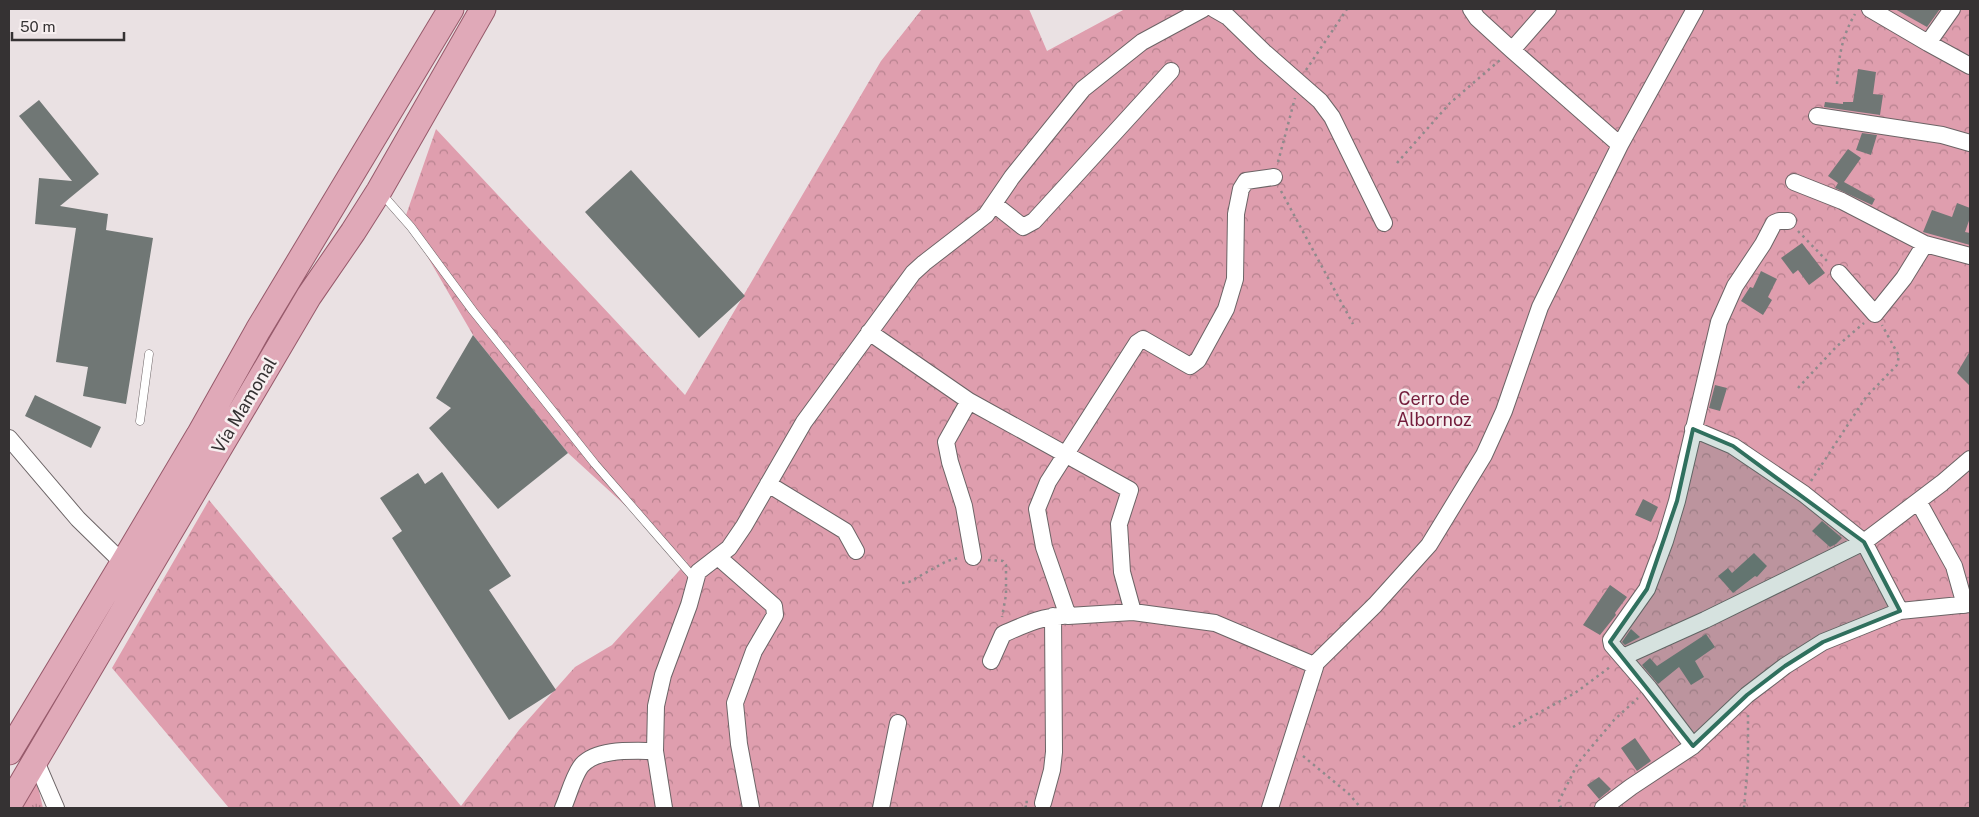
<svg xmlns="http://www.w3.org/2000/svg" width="1979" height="817" font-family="'Public Sans',sans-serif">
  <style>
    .grass { fill: url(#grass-tufts) }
    .forest { fill: url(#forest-crowns) }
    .building { fill: #707775 }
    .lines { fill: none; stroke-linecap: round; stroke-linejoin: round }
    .lane-casing { stroke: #6c6466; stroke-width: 9 }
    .street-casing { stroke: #6c6466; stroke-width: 18 }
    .primary-casing { stroke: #965a6b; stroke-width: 27 }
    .path { stroke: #908a8c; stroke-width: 2.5; stroke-dasharray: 2.5 4; stroke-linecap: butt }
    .lane { stroke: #fff; stroke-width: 8 }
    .street { stroke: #fff; stroke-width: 16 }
    .primary { stroke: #e0a9b8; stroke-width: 25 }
    .marked { fill: #30705e; fill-opacity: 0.2; stroke: #30705e; stroke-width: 4; stroke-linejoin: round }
    .labels { text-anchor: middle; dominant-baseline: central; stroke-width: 5; stroke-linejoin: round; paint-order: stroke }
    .park-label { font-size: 18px; fill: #741d3c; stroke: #f7eff0 }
    .street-label { font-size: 18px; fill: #353233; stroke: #f7eff0 }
  </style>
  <defs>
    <pattern id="grass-tufts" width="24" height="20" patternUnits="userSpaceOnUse" patternTransform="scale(1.25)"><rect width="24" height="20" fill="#df9eae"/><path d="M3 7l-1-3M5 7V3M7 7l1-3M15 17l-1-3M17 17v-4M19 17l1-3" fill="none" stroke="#b6818e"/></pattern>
    <pattern id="forest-crowns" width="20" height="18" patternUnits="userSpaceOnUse" patternTransform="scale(1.25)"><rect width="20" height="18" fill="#df9eae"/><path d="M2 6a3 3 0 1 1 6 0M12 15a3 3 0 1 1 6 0" fill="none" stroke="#b6818e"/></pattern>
  </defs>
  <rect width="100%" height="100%" fill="#eae1e3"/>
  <path class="grass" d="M35,774L43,808H15Z"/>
  <path class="forest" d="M922,9H1029L1047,51L1125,9H1970V808H229L112,668L209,500L461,806L519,730L575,667L612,645L687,562L568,453L473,335L405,218L436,129L685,395L881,61Z"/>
  <path class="building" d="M1895,9H1940L1927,27Z
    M1858,69L1876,72L1873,94L1883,95L1880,115L1824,107L1825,102L1843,104V102H1853Z
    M39,100L99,174L60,206L108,214L106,230L153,238L126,404L83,396L88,367L56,362L76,228L35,224L39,178L72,181L19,116Z
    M1862,133L1877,135L1871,155L1856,150Z
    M1848,149L1861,158L1844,182L1875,199L1872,205L1835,188L1838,183L1828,176Z
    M631,170L745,296L699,338L585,212Z
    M1957,203L1970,208V218L1965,232L1970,233V245L1923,232L1932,210L1952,217Z
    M1802,243L1825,273L1809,285L1798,270L1793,274L1781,258Z
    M1761,271L1777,279L1768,297L1772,300L1763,315L1741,301L1750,287L1753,288Z
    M473,335L568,453L498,509L429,428L451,408L436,398Z
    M1970,351V386L1957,373Z
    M1715,385L1727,388L1720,411L1709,408Z
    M35,395L101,427L91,448L25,416Z
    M442,472L511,576L489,590L556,690L509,720L392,538L402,531L380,498L418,473L425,484Z
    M1643,499L1658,507L1651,522L1635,515Z
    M1822,521L1842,538L1836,544L1830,547L1812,531Z
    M1754,553L1767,566L1757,577L1755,576L1733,593L1718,576L1728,568L1732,573Z
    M1610,585L1627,597L1615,613L1616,615L1600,635L1583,625Z
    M1631,629L1640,637L1625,645L1622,642Z
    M1706,634L1715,647L1695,661L1704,677L1691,685L1679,667L1658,684L1642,665L1650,658L1657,666Z
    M1635,738L1651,761L1637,771L1621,748Z
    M1599,777L1611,789L1599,799L1587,785Z"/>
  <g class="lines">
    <defs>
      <path id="lane" d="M381,193L411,227L473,311L595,464L695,579
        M140,421L149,354"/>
      <path id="street" d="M1214,9L1228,17L1264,52L1320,101L1332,117L1384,223
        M1471,9L1477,18L1512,50L1620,145
        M1870,9L1928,43L1970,66
        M1928,43L1952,9
        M1512,50L1548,9
        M1817,116L1942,135L1970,143
        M1794,182L1842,201L1925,244L1970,256
        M994,204L1023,227L1034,221L1171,71
        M1839,273L1875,314L1904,278L1925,244
        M869,332L969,401L1130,490L1119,524L1122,572L1133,612
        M969,401L946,442L950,462L964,506L973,557
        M1693,429L1733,446L1804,494L1864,542L1900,611
        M9,438L78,519L123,563
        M768,484L845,531L856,551
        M1918,501L1954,566L1965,605
        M718,557L774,606L775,615L754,651L735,703L739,744L751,808
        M1623,657L1705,620L1864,542L1942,483L1970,459
        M991,661L1003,634C1022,626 1042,616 1063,616
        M1314,665L1375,605L1429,545L1484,455L1504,411L1540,307L1620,145L1695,9
        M1693,746L1649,688L1612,645L1611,640L1647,589L1665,541L1677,501L1719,322L1735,286L1763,244L1774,223L1779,221H1788
        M35,759L56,808
        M1043,803L1052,770L1054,752L1053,616
        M563,808C568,797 574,774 582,765C598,748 633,751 655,751
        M664,808L655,751L656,706L663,675L689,605L698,572L729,548L744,526L804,422L913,273L924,263L986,215L1012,177L1083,89L1142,42L1203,9
        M881,808L898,723
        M1270,808L1315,667L1314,665L1215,623L1133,612L1068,616L1044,547L1037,509L1048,482L1137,343L1143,339L1190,366L1198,360L1226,309L1235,279L1236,214L1241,189L1246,181L1274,177
        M1603,808L1631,787L1693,746L1747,695L1785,666L1823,642L1900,611L1970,604"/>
      <path id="primary" d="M9,752L123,563L199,435L258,330L451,9
        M9,805L309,296L353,232L379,191L483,9"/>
    </defs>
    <use href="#lane" class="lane-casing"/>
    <use href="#street" class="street-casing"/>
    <use href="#primary" class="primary-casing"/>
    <path class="path" d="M1306,70L1347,9
      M1837,84C1839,57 1841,38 1855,14
      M1278,162L1295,98
      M1397,163L1450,103L1500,60
      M1281,191L1353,324
      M1798,231L1829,263
      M1798,388L1836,347L1864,323
      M1811,481L1866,397L1897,365L1899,356L1882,325
      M988,560L1003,561L1006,565V595L1002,617
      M902,583L909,582L947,561L958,558
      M1513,727L1575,693L1610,667
      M1303,756L1349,794L1361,808
      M1026,808L1025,802H1028
      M1561,808L1559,801L1578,763L1614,720L1638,698
      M1744,808L1748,762V715"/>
    <use href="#lane" class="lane"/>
    <use href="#street" class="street"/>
    <use href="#primary" class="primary"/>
  </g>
  <path class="marked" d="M1693,429L1733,446L1864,542L1900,611L1823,642L1785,666L1747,695L1693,746L1610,642L1647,589L1677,501Z"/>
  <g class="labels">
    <g class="park-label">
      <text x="1434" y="398">Cerro de<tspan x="1434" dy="21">Albornoz</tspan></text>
    </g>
    <g class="street-label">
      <text transform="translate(244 405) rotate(-59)">Vía Mamonal</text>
    </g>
  </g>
  <rect width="1979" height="817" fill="none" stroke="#353233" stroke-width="20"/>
  <path d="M12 32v8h112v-8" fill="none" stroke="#353233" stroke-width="2.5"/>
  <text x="20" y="32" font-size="15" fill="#353233" stroke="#f7eff0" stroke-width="4" paint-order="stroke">50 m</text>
</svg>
